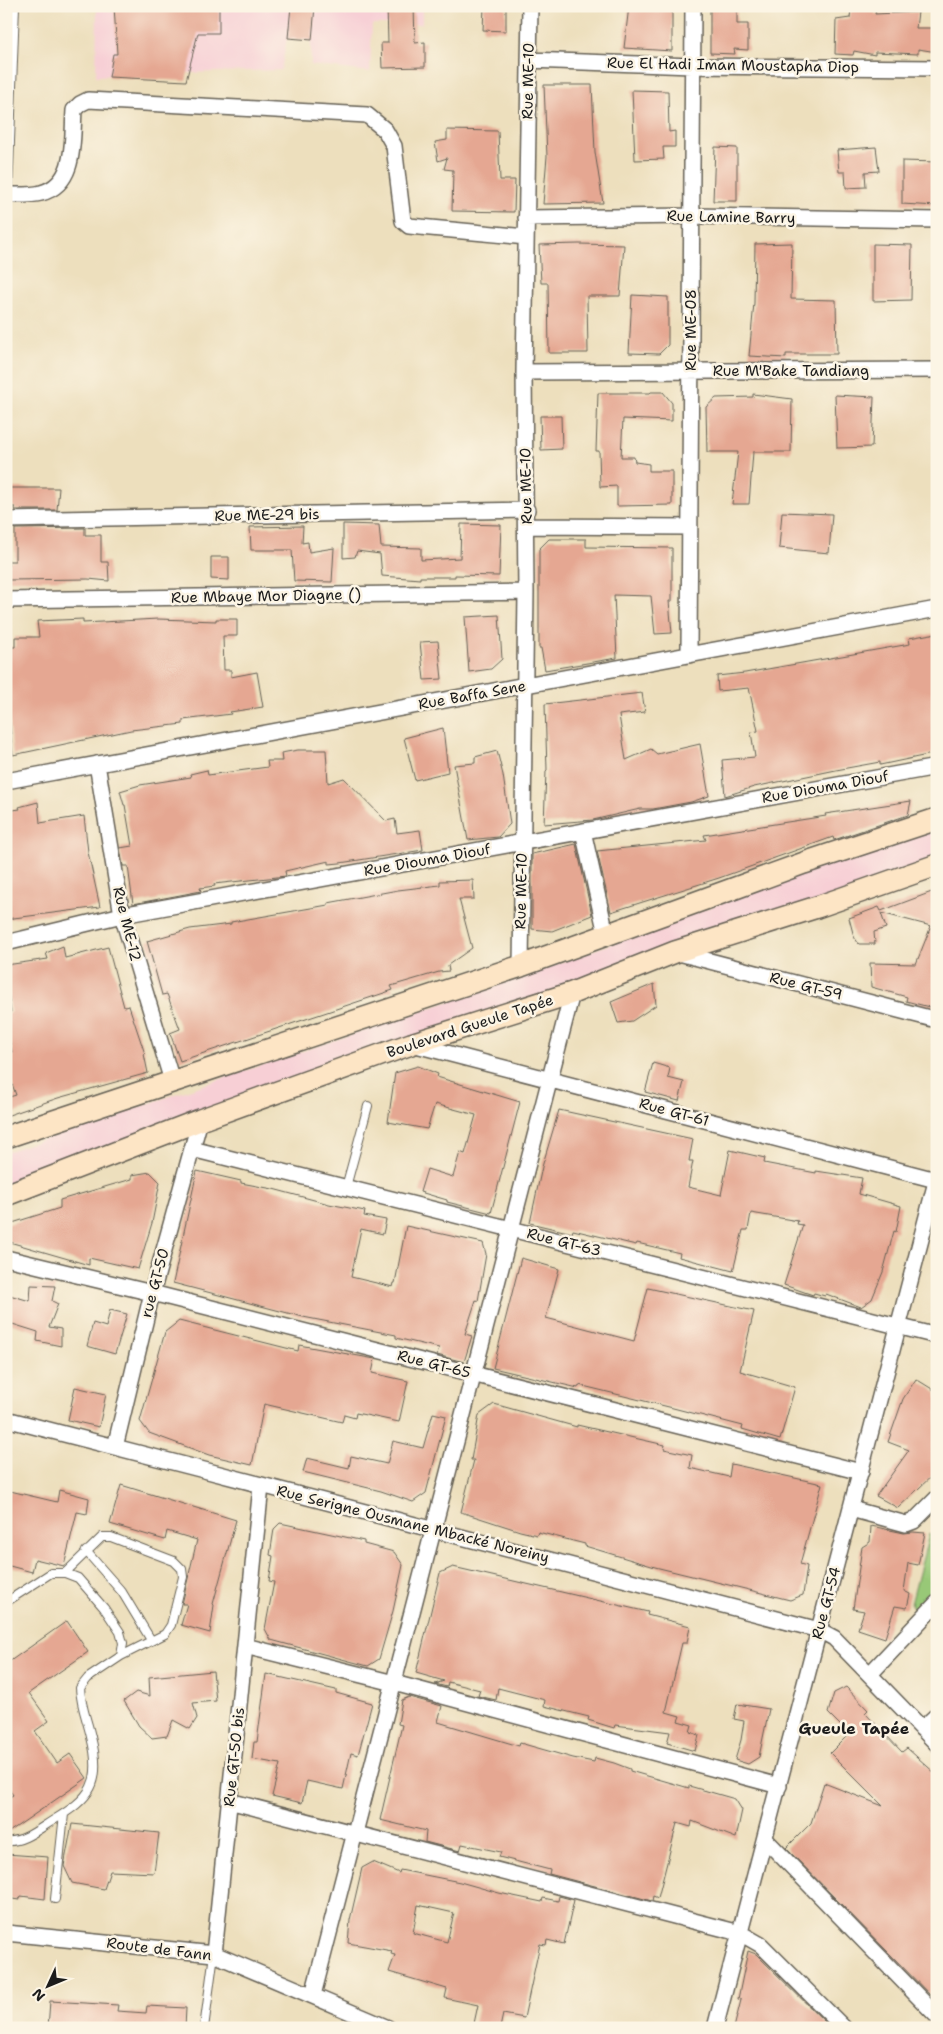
<svg xmlns="http://www.w3.org/2000/svg" width="943" height="2034" font-family="'Shantell Sans',sans-serif">
  <style>
    .built { fill: #f7cfd5 }
    .green { fill: #98c877; stroke: #5a724a }
    .building { fill: #e5a792; fill-rule: evenodd }
    .lines { fill: none; stroke-linecap: round; stroke-linejoin: round }
    .lane-casing { stroke: #656054; stroke-width: 10 }
    .street-casing { stroke: #656054; stroke-width: 18 }
    .secondary-casing { stroke: #656054; stroke-width: 24 }
    .lane { stroke: #fff; stroke-width: 8 }
    .street { stroke: #fff; stroke-width: 15 }
    .secondary { stroke: #fde5c5; stroke-width: 21 }
    .labels { text-anchor: middle; dominant-baseline: central; stroke-width: 5; stroke-linejoin: round; paint-order: stroke }
    .street-label { font-size: 15px; fill: #1c1c1c; stroke: #fcf5e5 }
    .neighbourhood-label { font-size: 16px; font-weight: bold; fill: #1c1c1c; stroke: #fcf5e5 }
  </style>
  <rect width="100%" height="100%" fill="#fcf5e5"/>
  <filter id="ink" filterUnits="userSpaceOnUse"><feTurbulence type="fractalNoise" baseFrequency=".02" numOctaves="2"/><feDisplacementMap in="SourceGraphic" scale="10" xChannelSelector="R" yChannelSelector="G"/><feConvolveMatrix kernelMatrix="1 2 1 2 8 2 1 2 1" color-interpolation-filters="sRGB"/></filter>
  <filter id="wash" filterUnits="userSpaceOnUse"><feTurbulence type="fractalNoise" baseFrequency=".0096" numOctaves="4" result="noise"/><feDisplacementMap in="SourceGraphic" scale="20" xChannelSelector="R" yChannelSelector="G"/><feGaussianBlur stdDeviation="1.12" result="paint"/><feColorMatrix in="noise" values="0 0 0 0 0 0 0 0 0 0 0 0 0 0 0 0 0 1.4 0 .05"/><feComposite in="paint" operator="in"/></filter>
  <g filter="url(#wash)">
    <rect width="100%" height="100%" fill="#eddfbd"/>
    <path class="built" d="M97,6H422V24H372L370,72L311,65V41L287,39L281,70L96,76Z
      M937,823V865L6,1191V1152L524,976Z"/>
    <path class="green" d="M929,1534L937,1537V1600L919,1619L911,1604Z"/>
    <g id="blocks">
      <path class="building" d="M114,6H219V33H198L186,81L109,77L113,54H117Z
        M291,6H315L312,40L288,38Z
        M387,6H414L415,43L425,42V67L382,68L381,43H388Z
        M484,6H506V31L483,30Z
        M629,6H672V51L624,48Z
        M710,7H737V24H748V50L734,49L735,54L710,53Z
        M851,9L876,10L875,14L918,12L916,28H937V52L918,49V54L875,52V55L854,51L853,55L835,54L836,20L850,18Z
        M544,85H592L595,152L603,203L543,204L547,156Z
        M632,90L668,91L669,132L675,131V147H663L664,159L635,160Z
        M447,130L498,131L500,180H515L514,212L452,211L453,170L444,169L447,158L438,161L435,142L447,140Z
        M715,147L737,148V201H713Z
        M876,147L879,171L865,172L866,187L846,188L845,172H839L837,150Z
        M902,161L937,162V206L902,204Z
        M792,243L791,299L836,300L837,354H786V358L749,356L754,303L755,244Z
        M579,244L624,245L620,296H587L588,353H549L548,283H541L539,245Z
        M873,244L912,245L911,300L873,301Z
        M632,295L668,297V345L659,354L629,353Z
        M651,392H663L672,403V421L623,419L621,457H634L635,462L649,464V471H672V505L617,506V486L600,487L599,451H596L598,393H650Z
        M753,394L792,399L791,452H753L749,504H732L738,452H707L706,407L716,398L753,397Z
        M835,395L874,397L872,447L837,448Z
        M540,416H561L562,449L541,450Z
        M6,488H59L57,510H15V507H6Z
        M782,512L832,514L829,553L779,548Z
        M343,524L379,525L381,547L421,548V560L460,558L461,524L501,525L499,576L455,575V577H420V579L382,576L380,554L357,551L355,557L343,558Z
        M303,526L302,543L308,542L309,552L334,548L332,582L294,581L292,550H251L250,527Z
        M85,528V535H101V562H108L109,581L88,579L8,580V561H15V529Z
        M549,539H586V547L672,548V601H669L672,633L655,634L651,596L614,595L617,658L545,670L541,648H539V549Z
        M211,557H229V580L211,579Z
        M499,615L502,659L491,669L469,672L465,617Z
        M83,619V623L158,619L216,621V619H237V636H223L224,670H231V677L257,672L263,707L230,712L231,714L183,720V724L131,730L13,755L8,707L6,647H15V637H39L37,621Z
        M937,633V753L880,765V762L836,770L754,787L725,796L722,760L755,757L751,732L758,731L749,688L718,691L717,676L745,673L910,644L909,638Z
        M438,641L442,679L424,680L420,642Z
        M642,693L645,712L619,715L626,760L651,749L657,754L700,744L709,796L691,802L653,809H640L593,820L544,824L546,771L547,770L545,704Z
        M443,728L448,772L415,780L404,738Z
        M298,750H326L328,783L344,778L386,821L395,819L397,833L420,830L423,850L340,863L329,864V861L285,871L286,876L214,884L215,886L200,888L201,891L133,904L128,866H123L120,848L132,846L125,805H124L120,791L140,785L191,777L190,774L207,770L208,775L268,767L267,761H282L281,753Z
        M497,751L503,775L510,824L498,837L468,840L454,765L475,763V757Z
        M911,801L908,815L834,840L833,837L719,878L611,912L597,851L706,840L704,835L826,816L825,814Z
        M38,802L40,823L84,816L88,852L100,907L6,919V811L20,809L19,807Z
        M576,844L592,915L552,931L532,929V854Z
        M473,880L474,899H459L472,948L448,965L449,971L439,972L391,986L393,990L180,1061L170,1033L180,1029L167,994L162,995L147,941L190,929L231,924V922L328,905V903L398,890L440,885V881Z
        M937,890V1009L906,1001L907,997L871,987L870,963L916,964L931,926L881,913L886,928L874,932L875,944H859L854,937L849,918L879,907L881,911Z
        M63,946L65,958L108,947L124,1007L129,1006L145,1054H144L148,1073L58,1098L6,1116V1098L16,1095L6,1067V1054L12,1052L6,1027V1013L11,1012L6,980V965L48,959L46,953Z
        M654,984L656,1005L632,1021L618,1023L611,1002Z
        M653,1063L670,1068L668,1078L684,1082L679,1101L645,1092Z
        M418,1066L438,1074L437,1077L520,1102L491,1213L447,1202V1200L420,1192L427,1169L453,1177L460,1152L465,1154L476,1115L435,1104L427,1129L388,1122L395,1073Z
        M559,1110L693,1139L689,1161H693L688,1187L721,1195L730,1150L765,1158L764,1163L816,1173V1171L862,1178L859,1194L901,1206L896,1232L894,1231L883,1272L872,1299L861,1307L826,1294L825,1296L814,1293L813,1295L784,1285L803,1225L797,1224L798,1221L751,1213L748,1230H743L733,1271L679,1257L680,1253L637,1243L636,1245L573,1230L572,1233L530,1223L542,1167Z
        M197,1171L241,1181V1183L273,1189L329,1204L365,1211L364,1216L386,1220L383,1234L361,1229L351,1277L393,1287L394,1283H395L406,1226L483,1243L486,1254L478,1301L476,1300L465,1334L472,1336L464,1362L437,1355L439,1348L396,1338V1335L303,1317L173,1283Z
        M150,1172L160,1182L152,1223L138,1269L89,1258V1265L6,1241V1225L60,1208V1200L132,1179V1175Z
        M521,1258L559,1269L546,1318L634,1341L648,1288L754,1311L740,1371L795,1387L780,1440L742,1429L743,1426L673,1408L579,1385L578,1388L493,1368Z
        M31,1285L55,1286L52,1301L58,1304L49,1327L61,1329V1346L37,1341L38,1332L6,1322V1294L30,1301Z
        M110,1310L127,1314L115,1354L87,1346L93,1323L106,1327Z
        M179,1321L298,1351L299,1345L375,1359L372,1373L408,1381L399,1422L356,1413L355,1418L344,1415L342,1422L264,1404L252,1465L209,1455L149,1433L140,1421L165,1332Z
        M916,1379L937,1392V1471L898,1508L876,1496L909,1450L888,1442L903,1399Z
        M75,1387L106,1394L99,1427L68,1420Z
        M494,1404L577,1427V1425L665,1445L664,1449L692,1455L690,1468L729,1477L731,1464L822,1484L800,1564L807,1566L803,1595L790,1600L655,1567L585,1546V1544L538,1532L537,1535L520,1531L461,1512L474,1460H471L479,1415Z
        M433,1413L446,1416L426,1493L413,1502L381,1491L303,1472L307,1458L349,1468L351,1456L387,1464L393,1441L423,1448Z
        M121,1485L236,1520L213,1604L214,1605L210,1633L181,1625L187,1604H182L197,1540L167,1531L165,1540L110,1524Z
        M6,1490L57,1502L59,1490L89,1498L87,1514L77,1512L64,1566L35,1559L32,1572L6,1565Z
        M280,1523L364,1541V1544L394,1552L403,1565L393,1611L379,1659L368,1666L271,1640L265,1629L274,1582L269,1581L273,1556L270,1555L274,1529Z
        M871,1526L904,1533L913,1532L925,1533L918,1565L908,1563L904,1591L910,1594L907,1608L895,1606L885,1638L858,1629L864,1611L853,1609L862,1547L870,1542Z
        M453,1567L648,1612L647,1615L690,1626L687,1643H682L666,1712L680,1716L678,1721L692,1725L690,1732L699,1735L695,1751L667,1743L670,1732L615,1725L614,1728L588,1720L589,1717L544,1706L545,1700L498,1688L496,1700L478,1696L480,1690L448,1682L447,1687L435,1684L444,1681L416,1673L440,1573Z
        M67,1621L88,1652L29,1693L49,1721L35,1731L57,1763L70,1754L87,1778L6,1834V1799L13,1795L6,1785V1664Z
        M213,1671L216,1701L193,1703L197,1718L190,1729L173,1720L167,1736L152,1738L139,1726L124,1701L136,1692L150,1696L149,1677Z
        M266,1674L336,1690V1693L372,1703L358,1755L351,1753L343,1789L307,1781L302,1803L272,1796L280,1764L252,1759L254,1742H257Z
        M846,1687L868,1710L865,1713L902,1752L907,1748L937,1775V2002L786,1848L811,1823L824,1783L883,1806L830,1753L849,1734L828,1713L834,1693Z
        M409,1697L442,1706L438,1722L519,1746L520,1743L573,1758L594,1762L595,1758L614,1763L630,1769V1771L689,1788V1786L735,1799L742,1810L736,1838L692,1821L691,1827L677,1823L658,1898L653,1896L652,1901L549,1874L550,1870L499,1857L501,1852L462,1844L460,1851L425,1842L426,1831L380,1820L402,1725L398,1724L402,1700Z
        M737,1704L769,1709L759,1757L748,1764L735,1760L741,1740L744,1721L734,1719Z
        M72,1824L159,1833L154,1873L110,1871L104,1889L72,1883L64,1866Z
        M6,1854L48,1857L45,1899L21,1896L19,1900L6,1898Z
        M373,1862L399,1873L400,1870L460,1882L499,1893L542,1902L543,1898L558,1901L559,1896L574,1900L564,1944L547,1940L546,1945L540,1944L524,2018L503,2014L500,2028H473L478,2005L445,1998L447,1989L389,1972L395,1955L391,1954L392,1951L348,1943L350,1920L362,1868ZM418,1905L454,1913L447,1942L413,1933Z
        M748,1951L756,1954L828,2025V2028H734L741,2000L738,1999Z
        M50,2001L118,2005L117,2011L146,2013L147,2006L186,2008L185,2028H48Z"/>
    </g>
  </g>
  <g filter="url(#ink)">
    <use href="#blocks" fill-opacity="0" stroke="#656054" stroke-width="1"/>
    <g class="lines">
      <defs>
        <path id="lane" d="M8,195L15,6
          M346,1187L368,1106
          M86,1551L122,1592L151,1640
          M65,1573L102,1537H111L174,1561L182,1569L183,1577L171,1625L165,1634L121,1656
          M6,1602L51,1573H65L78,1578L104,1608L120,1632L123,1643L121,1656L88,1678L80,1688C81,1707 87,1719 91,1737C103,1783 91,1798 52,1821C39,1829 22,1843 6,1841
          M55,1899L64,1814
          M204,2028L214,1954"/>
        <path id="street" d="M529,60L692,66L937,68
          M6,195C17,195 31,196 41,193C77,184 72,139 74,110L80,104L88,100L367,115L385,130L394,146L403,221L409,226L526,237
          M526,218L691,216L937,220
          M524,372L937,370
          M6,520L527,510
          M527,526L690,527
          M6,600L526,592
          M689,655L693,6
          M97,764L122,915L172,1081
          M6,781L937,609
          M583,831L606,934
          M6,943L122,915L937,767
          M675,952L937,1020
          M521,966L526,592L524,372L530,6
          M412,1044L936,1180
          M192,1149L937,1336
          M6,1258L152,1293L861,1472
          M6,1419C277,1489 548,1558 819,1630L834,1638L937,1744
          M115,1447L152,1293L200,1120
          M851,1509L906,1524L914,1521L937,1498
          M245,1646L394,1683L779,1786
          M870,1674L937,1603
          M922,1729L937,1715
          M229,1801L740,1933L761,1945L844,2028
          M765,1839L937,2016
          M6,1933L214,1954L388,2028
          M214,1954L261,1486
          M313,1995L572,993
          M715,2028L937,1178"/>
        <path id="secondary" d="M6,1137L521,966L804,863L937,819
          M6,1195L200,1120L411,1044L572,993L675,952L817,907L937,865"/>
      </defs>
      <use href="#lane" class="lane-casing"/>
      <use href="#street" class="street-casing"/>
      <use href="#secondary" class="secondary-casing"/>
      <use href="#lane" class="lane"/>
      <use href="#street" class="street"/>
      <use href="#secondary" class="secondary"/>
    </g>
  </g>
  <g class="labels">
    <g class="street-label">
      <text transform="translate(733 65) rotate(1)">Rue El Hadi Iman Moustapha Diop</text>
      <text transform="translate(528 81) rotate(-89)">Rue ME-10</text>
      <text transform="translate(731 217) rotate(1)">Rue Lamine Barry</text>
      <text transform="translate(691 330) rotate(-90)">Rue ME-08</text>
      <text x="791" y="371">Rue M'Bake Tandiang</text>
      <text transform="translate(526 486) rotate(-91)">Rue ME-10</text>
      <text transform="translate(267 515) rotate(-1)">Rue ME-29 bis</text>
      <text transform="translate(266 596) rotate(-1)">Rue Mbaye Mor Diagne ()</text>
      <text transform="translate(472 695) rotate(-10)">Rue Baffa Sene</text>
      <text transform="translate(825 787) rotate(-10)">Rue Diouma Diouf</text>
      <text transform="translate(427 860) rotate(-10)">Rue Diouma Diouf</text>
      <text transform="translate(521 891) rotate(-89)">Rue ME-10</text>
      <text transform="translate(127 924) rotate(76)">Rue ME-12</text>
      <text transform="translate(806 986) rotate(14)">Rue GT-59</text>
      <text transform="translate(470 1026) rotate(-18)">Boulevard Gueule Tapée</text>
      <text transform="translate(674 1112) rotate(15)">Rue GT-61</text>
      <text transform="translate(564 1242) rotate(14)">Rue GT-63</text>
      <text transform="translate(155 1283) rotate(-75)">rue GT-50</text>
      <text transform="translate(434 1364) rotate(14)">Rue GT-65</text>
      <text transform="translate(413 1524) rotate(14)">Rue Serigne Ousmane Mbacké Noreiny</text>
      <text transform="translate(826 1603) rotate(-75)">Rue GT-54</text>
      <text transform="translate(234 1757) rotate(-84)">Rue GT-50 bis</text>
      <text transform="translate(159 1949) rotate(7)">Route de Fann</text>
    </g>
    <g class="neighbourhood-label">
      <text x="854" y="1728">Gueule Tapée</text>
    </g>
  </g>
  <rect width="943" height="2034" fill="none" stroke="#fcf5e5" stroke-width="25"/>
  <g transform="translate(48 1986) rotate(226)" stroke="#fcf5e5" stroke-width="4" paint-order="stroke">
  <path d="M0-4L9 19L0 12L-9 19Z" fill="#1c1c1c"/>
  <text y="-8" font-size="14" font-weight="bold" text-anchor="middle" fill="#1c1c1c">N</text>
  </g>
</svg>
